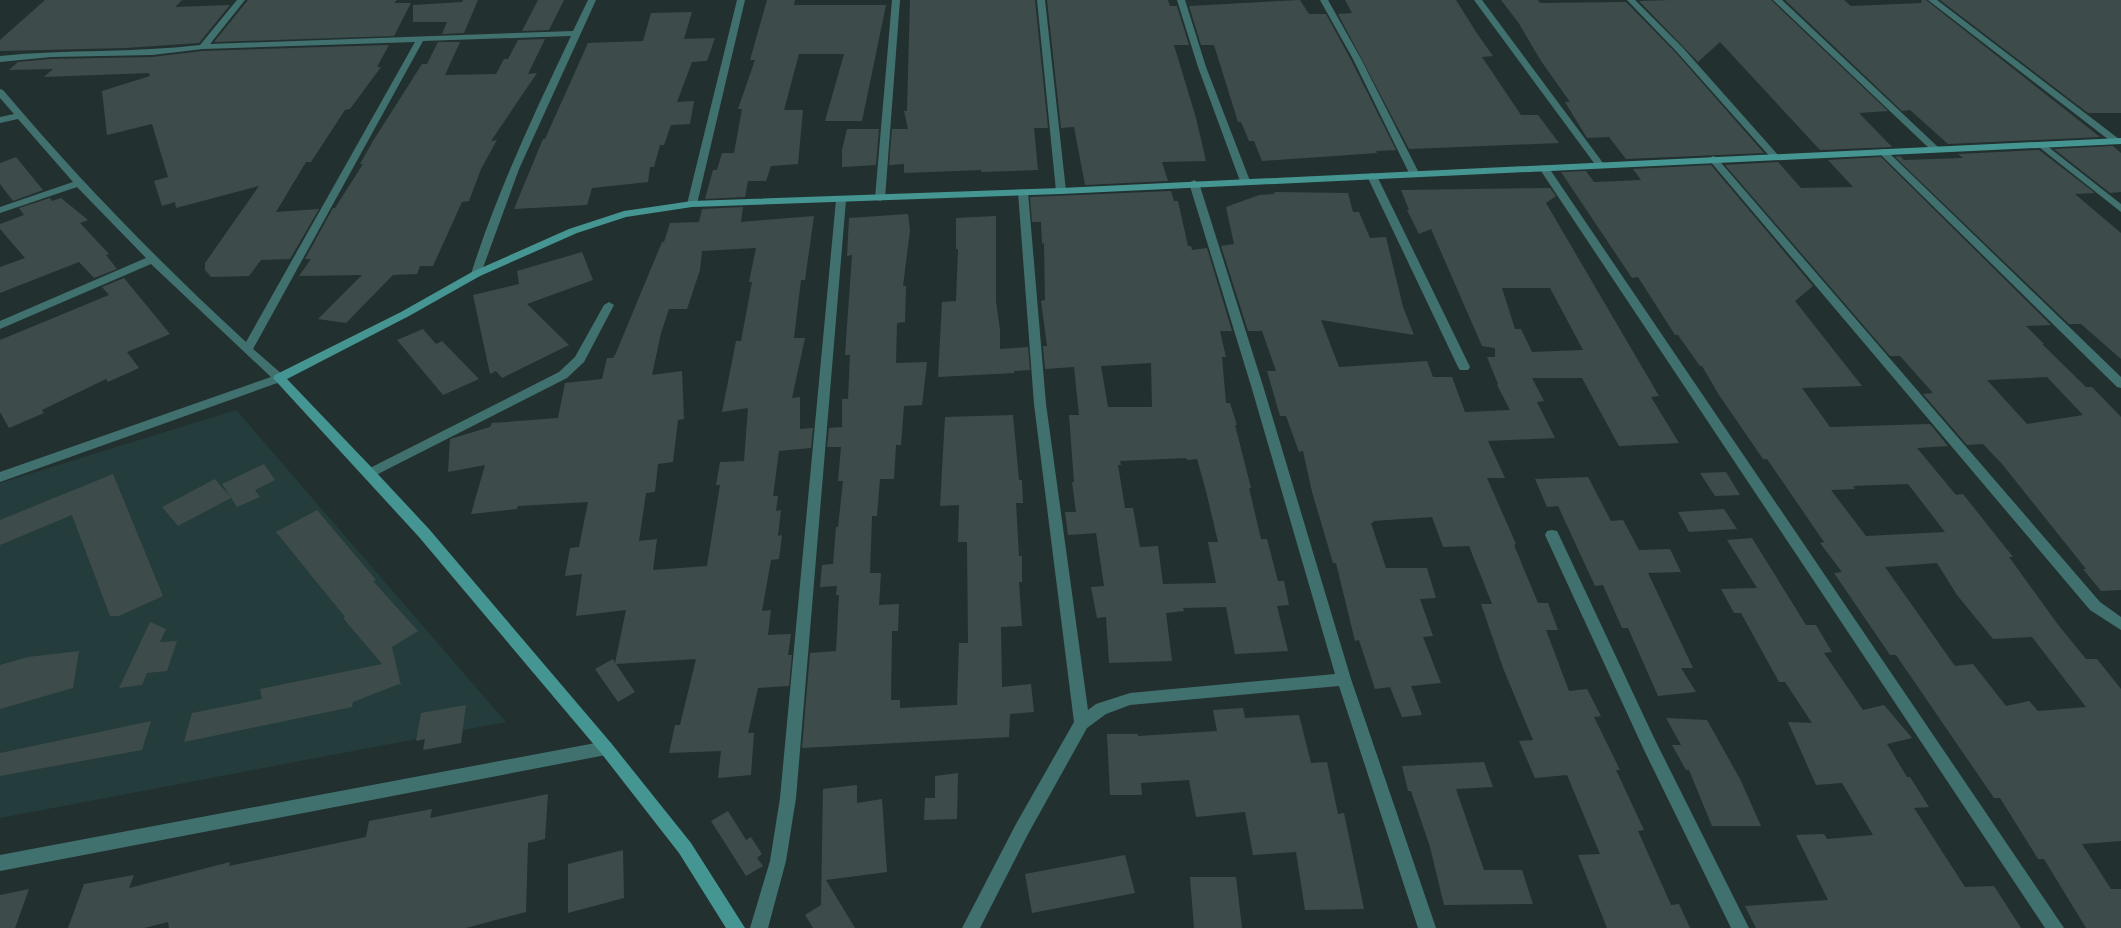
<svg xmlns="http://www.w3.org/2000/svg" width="2121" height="928" font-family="'DejaVu Sans',sans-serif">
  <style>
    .built { fill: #243c3b }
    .building { fill: #3d4c4b; fill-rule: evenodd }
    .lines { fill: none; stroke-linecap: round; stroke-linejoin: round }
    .street { fill: #41716f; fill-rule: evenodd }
    .secondary { fill: #459693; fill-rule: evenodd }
  </style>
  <rect width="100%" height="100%" fill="#223130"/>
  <path class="built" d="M236,410L506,722L0,818V483Z"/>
  <path class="building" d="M45,0H182L175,7L230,5L199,43L125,48L0,51V40Z
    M248,0H397L394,3H411L394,36L214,42Z
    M463,0H478L464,33L442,34L447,22H413V5L462,2Z
    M538,0H564L549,30L522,31Z
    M767,0H795L794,5H886L862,121H825L844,54H799L784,110H803L798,164L771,166L766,181H748L745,197L705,199L713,170H717L722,153H734L742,109H738L755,60H750Z
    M910,0H1035L1048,128H1034L1038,170L981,172V170L904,173V164L889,165L892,129H908L904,111H907Z
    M1047,0H1168L1170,6H1177L1189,45H1174L1196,118L1206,161L1162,162L1168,181L1085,185L1074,127L1061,128Z
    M1300,0L1309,14H1326L1351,60L1396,150L1376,151L1377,153L1262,161L1254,141H1249L1241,122H1238L1214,45H1201L1189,6Z
    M1345,0H1456L1476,32L1493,56L1482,57L1521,115H1538L1559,143L1409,149L1338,14L1352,13Z
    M1501,0H1538L1540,3L1626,2L1676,53L1764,153L1626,159L1609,137L1587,138L1565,102H1570L1541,61L1518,22Z
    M1670,0H1771L1888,111L1859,113L1892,147L1820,150L1720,42L1698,62L1639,1Z
    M1785,0H1844L1851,6L1921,3L1922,0H1926L2100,137L1948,144L1910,110L1902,111Z
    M1940,0H2121V113H2088Z
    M692,12L684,39L715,38L707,61L692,62L677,102L694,101L690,124L671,125L664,145H660L654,167H650L648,182L592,188L587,205L514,209L543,139H545L588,43L643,41L651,13Z
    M545,39L528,74L537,73L491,141L497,140L481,169L469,201L462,202L433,266H420L417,274L393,275L346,323L318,319L362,275L299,276L311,259H305L333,208H335L363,164H360L373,141L422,64H427L438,42H460L445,75L496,74L504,59H508L518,40Z
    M389,45L377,67H381L350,109L345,110L311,162H306L276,212L319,209L290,259L261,260L249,276L211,277L205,270V263L259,186L176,208L175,202L162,206L154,181L168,177L152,124L107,135L102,91L150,76L149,73L44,77L53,69L9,70L18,62L51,59L152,57L203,51Z
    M847,129H879L876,165L842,167V150Z
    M2113,146L2121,153V192L2110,193L2054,149Z
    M2039,150L2095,193L2075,194L2121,233V359L2081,324H2069L1895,157L1900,156L1904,160L1963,158L1958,154Z
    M16,157L43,190L13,201L0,184V163Z
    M1881,157L2051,325L2026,326L2044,344H2042L2086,387H2092L2121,417V590L2101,591L2083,569H2086L2002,464L1983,444L1967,445L1923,394L1933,393L1900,356H1890L1725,165L1778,162L1801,188L1853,187L1828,160ZM2047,377L2083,415L2027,424L1987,380Z
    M1711,165L1813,286L1795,301L1862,386L1802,388L1830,427L1930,424L1948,446L1917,448L1956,495L1963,494L2013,557H2009L2059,626L2086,659H2097L2121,689V841L2082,844L2111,889H2121V928H2086L2044,859H2038L2000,798H1994L1896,655H1890L1834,573L1842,572L1820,543L1824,542L1767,459H1763L1719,395L1702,366H1700L1678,335H1675L1638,277L1632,278L1561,172L1586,171L1594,182L1641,180L1633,169ZM1908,484L1945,532L1866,536L1831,490L1855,489L1853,486ZM1937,563L1957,595L1993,639L2032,637L2086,707L2038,711L2029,701L2006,706L1973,664L1955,666L1885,567Z
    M1550,188L1556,196L1546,203L1659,396L1651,397L1679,443L1619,446L1582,378H1532L1544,401L1537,402L1555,438L1488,441L1505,478H1487L1516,544L1514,545L1538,603H1548L1558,630H1546L1569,691L1587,689L1601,716L1594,717L1620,770H1616L1644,830L1638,831L1671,905L1679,904L1690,928H1607L1578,855L1600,854L1567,775L1535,778L1519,741L1533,740L1503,668L1481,604H1492L1469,546L1443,547L1432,517L1373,521V523H1371L1386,568H1427L1436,598L1420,599L1433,636L1423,637L1441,683L1411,686L1422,715L1402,717L1390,687L1375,689L1359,640L1355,641L1336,563H1333L1312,492L1303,451L1299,452L1286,416H1280L1267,371H1276L1262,331H1248L1221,246L1234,244L1226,207L1259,195L1275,194L1274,192L1348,193L1353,212H1359L1370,238L1386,237L1403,307L1414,335L1321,320L1339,367L1427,361L1433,377H1452L1465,412L1510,410L1497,385L1498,384L1487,357H1495V348L1482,346L1431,229L1419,234L1407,210H1409L1401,190ZM1502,288H1550L1583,350L1532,352L1521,329H1515Z
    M1171,191L1174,201H1178L1188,246H1191L1192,250L1207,248L1232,331H1220L1226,357H1222L1226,403H1230L1237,425H1235L1251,488H1249L1261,539H1267L1278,581H1284L1289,605L1277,606L1288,651L1235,654L1226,607L1183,608L1184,611L1166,613L1172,661L1109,663L1106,617L1097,618L1091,587L1104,586L1096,533L1068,535L1065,512H1076L1072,482H1074L1069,415H1079L1074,367L1045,369L1043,346H1047L1041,301L1045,300L1044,243L1042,244L1041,222H1032L1030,197ZM1151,363L1152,407H1108L1101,366ZM1186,458L1187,460L1197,459L1206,491L1218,542H1208L1216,583L1163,584L1158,546L1140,547L1133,508H1125L1118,465H1121L1120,461Z
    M50,198L52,201L61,198L88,220L80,223L109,254L106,255L117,269L94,278L79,262L0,293V267L25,258L0,229V224L24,215L19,208Z
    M743,207L741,222L814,216L805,280H801L794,338H805L792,398L800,397V429L813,428L811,448L779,451L773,496H778L776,511L781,510L778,536L782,535L779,559L771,560L762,611L771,610L768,635L791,634L788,655H792L789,686L758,688L748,733H754L751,775L718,778L721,751L669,753L675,725H680L696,659L616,664L635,692L618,702L595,669L613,659L615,663L626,610L576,616L582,574L565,576L570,548L579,547L588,502L518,506L517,509L471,514L485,465L448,472L450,439L490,427L492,423L558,418L565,383L602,379L607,358H613L616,353L662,242H664L670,223L699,222L702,209ZM756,248L749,282H752L741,341H736L722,412L748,408L744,461L720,462L716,485H720L707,566L653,570L657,539L639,541L646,493L655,492L658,464L673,462L678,420L684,419L682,371L652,375L661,333L669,309H687L700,270L702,251Z
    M908,214L910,230L903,286H906L905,322L897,323L896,363L927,362L922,405L904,406L901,445H896L894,479H880L877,516H872L870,573H881L879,605L899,604L898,631H892L891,700H900V708L957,705L959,643H968L967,542H958L959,505L940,506L945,417L1013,415L1019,480H1022L1023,503H1016L1019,556H1022V582H1019L1022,626L1001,627L1002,687L1031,684L1034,712L1010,714L1009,737L802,748L810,653L836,651L839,595H836L837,586L820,587L822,565L833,564L836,527H838L843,481H838L841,447H827L829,428L842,427V399H848L850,355H845L852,255L847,256L849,218Z
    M996,216V301L1000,330V349L1028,347L1030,370L1014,371V373L938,377L942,302L956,301L958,249H956V218Z
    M582,252L593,280L527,304L569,345L502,378L496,371L490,374L473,295L519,284L517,271Z
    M124,278L170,334L127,352L139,368L108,382L106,379L42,410L44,413L9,428L0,412V340L109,295L102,287Z
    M423,329L436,344L442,341L479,379L443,395L397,340Z
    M264,464L275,480L255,490L260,497L237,507L222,484Z
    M1726,472L1740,495L1715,496L1700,473Z
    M113,474L163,596L119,616H110L72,515L0,545V520Z
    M1588,477L1611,521L1623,520L1639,550L1670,549L1681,572L1648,573L1693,668H1681L1696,692L1658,696L1628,628H1622L1603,585L1595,586L1558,506L1547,507L1535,479Z
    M215,479L231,498L178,526L162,507Z
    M1724,509L1737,529L1689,532L1678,512Z
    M317,510L376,580L373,581L418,631L392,647L401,686L399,684L353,702L352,707L184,742L192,713L262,699L260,689L382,664L343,618L345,617L276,532Z
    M1752,538L1806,625H1816L1832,652L1824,653L1863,710L1884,705L1912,738L1887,744L1907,777H1910L1929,807L1914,808L1965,887L1994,886L2021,928H1756L1745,906L1828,900L1796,835L1824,834L1827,839L1873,835L1842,783L1816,785L1788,722L1812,723L1785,682H1779L1741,613H1734L1721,589L1757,588L1727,540Z
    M150,622L166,629L160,642L177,641L167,671L147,673L142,685L119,688Z
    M79,651L73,688L0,709V665L28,657Z
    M466,705L461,743L423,750L425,739L416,741L421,713Z
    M1243,708L1245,718L1299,715L1311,763L1327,762L1338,814L1344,813L1364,909L1305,910L1296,852L1253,855L1245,812L1196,817L1189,780L1141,783L1142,795H1110L1107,734H1138V736L1217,731L1213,710Z
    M1666,718L1707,720L1740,779L1761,826H1712L1689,770H1686L1672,745H1681Z
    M151,721L142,750L0,776V753Z
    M1484,762L1493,787L1456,789L1484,870H1522L1533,904L1444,905L1430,847L1411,791H1408L1402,766Z
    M958,773L957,819L924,820L925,798H935V776Z
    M857,785V803L882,799L887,872L826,880L855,928H813L805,915L821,905L823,789Z
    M548,794L545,839L528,843L526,912L466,928H169L168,922L144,928H68L84,884L134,875L129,888L230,862L229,866L366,837L369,821L432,809L430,818Z
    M728,811L746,840L751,837L762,854L757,858L763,866L746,876L711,821Z
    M623,850L624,898L568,913V864Z
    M1125,855L1135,893L1032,913L1025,874Z
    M1190,877H1236L1242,928H1194Z
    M29,889L15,928H0V895Z"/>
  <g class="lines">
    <path class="street" d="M237,0H245L210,44L573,31L588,0H596L519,169L480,276L476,277L471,274C497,192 534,114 571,36L423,41L253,349L283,375L285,378L283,381L0,482V472L271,377L151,264L0,329V321L146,258L77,187L0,213V207L73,182L18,119L0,123V117L14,114L0,98V89L3,90C79,180 160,263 246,342L415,42L203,49L152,55L51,57L0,62V56C67,49 134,53 200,45Z
      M737,0H745L697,204L692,207L687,204Z
      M892,0H900L885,198L880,201L875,198Z
      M1037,0H1045L1066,191L1061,194L1056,191Z
      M1177,0H1185L1206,67L1250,181L1248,183L1245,184L1240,181L1198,67Z
      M1320,0H1328L1361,59L1419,173L1417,175L1414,176L1409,173L1353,59Z
      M1474,0H1482L1603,163V167H1597Z
      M1627,0H1635L1683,48L1778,155V159H1772L1677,52Z
      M1773,0H1782L1938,147V151H1932Z
      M1928,0H1937L2119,139V143H2113Z
      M2042,142L2121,204V212L2039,147V143Z
      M1883,149L1886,150L2121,377V388L2117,387L1880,154L1878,152Z
      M1713,156L1716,157L2100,602L2121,617V630L2090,610L1710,161L1708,159Z
      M1544,165L1549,168L2064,928H2045L1539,168Z
      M1372,173L1377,176L1470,367L1468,370H1460L1458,367L1367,176Z
      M1194,180L1199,183L1264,389L1351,679L1436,928H1418L1339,686L1130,705L1106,714L1087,728L1028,834L980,928H962L1016,824L1074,722L1034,404L1018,192L1020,190H1026L1028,192L1046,404L1088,710L1096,704L1130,693L1335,674L1252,389L1189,183Z
      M841,197L846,200L796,798L786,861L768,928H750L770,861L780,798L836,200Z
      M609,302L614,305L584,362L567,378L374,476H366L364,473L366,470L559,372L575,357L604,305Z
      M1552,530L1557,531L1559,535L1655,740L1749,928H1731L1644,750L1545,535L1547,531Z
      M606,741L611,743L614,748L611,753L606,755L0,871V855Z"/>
    <path class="secondary" d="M2121,138V144L1061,194L692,207L626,217L577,233L480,276L409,316L287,379L374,470L429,529L611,743L691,843L745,928H726L679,853L601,753L419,537L273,378L275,375L401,312L472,272L569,229L624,211L692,201L1061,188Z"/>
  </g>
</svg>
